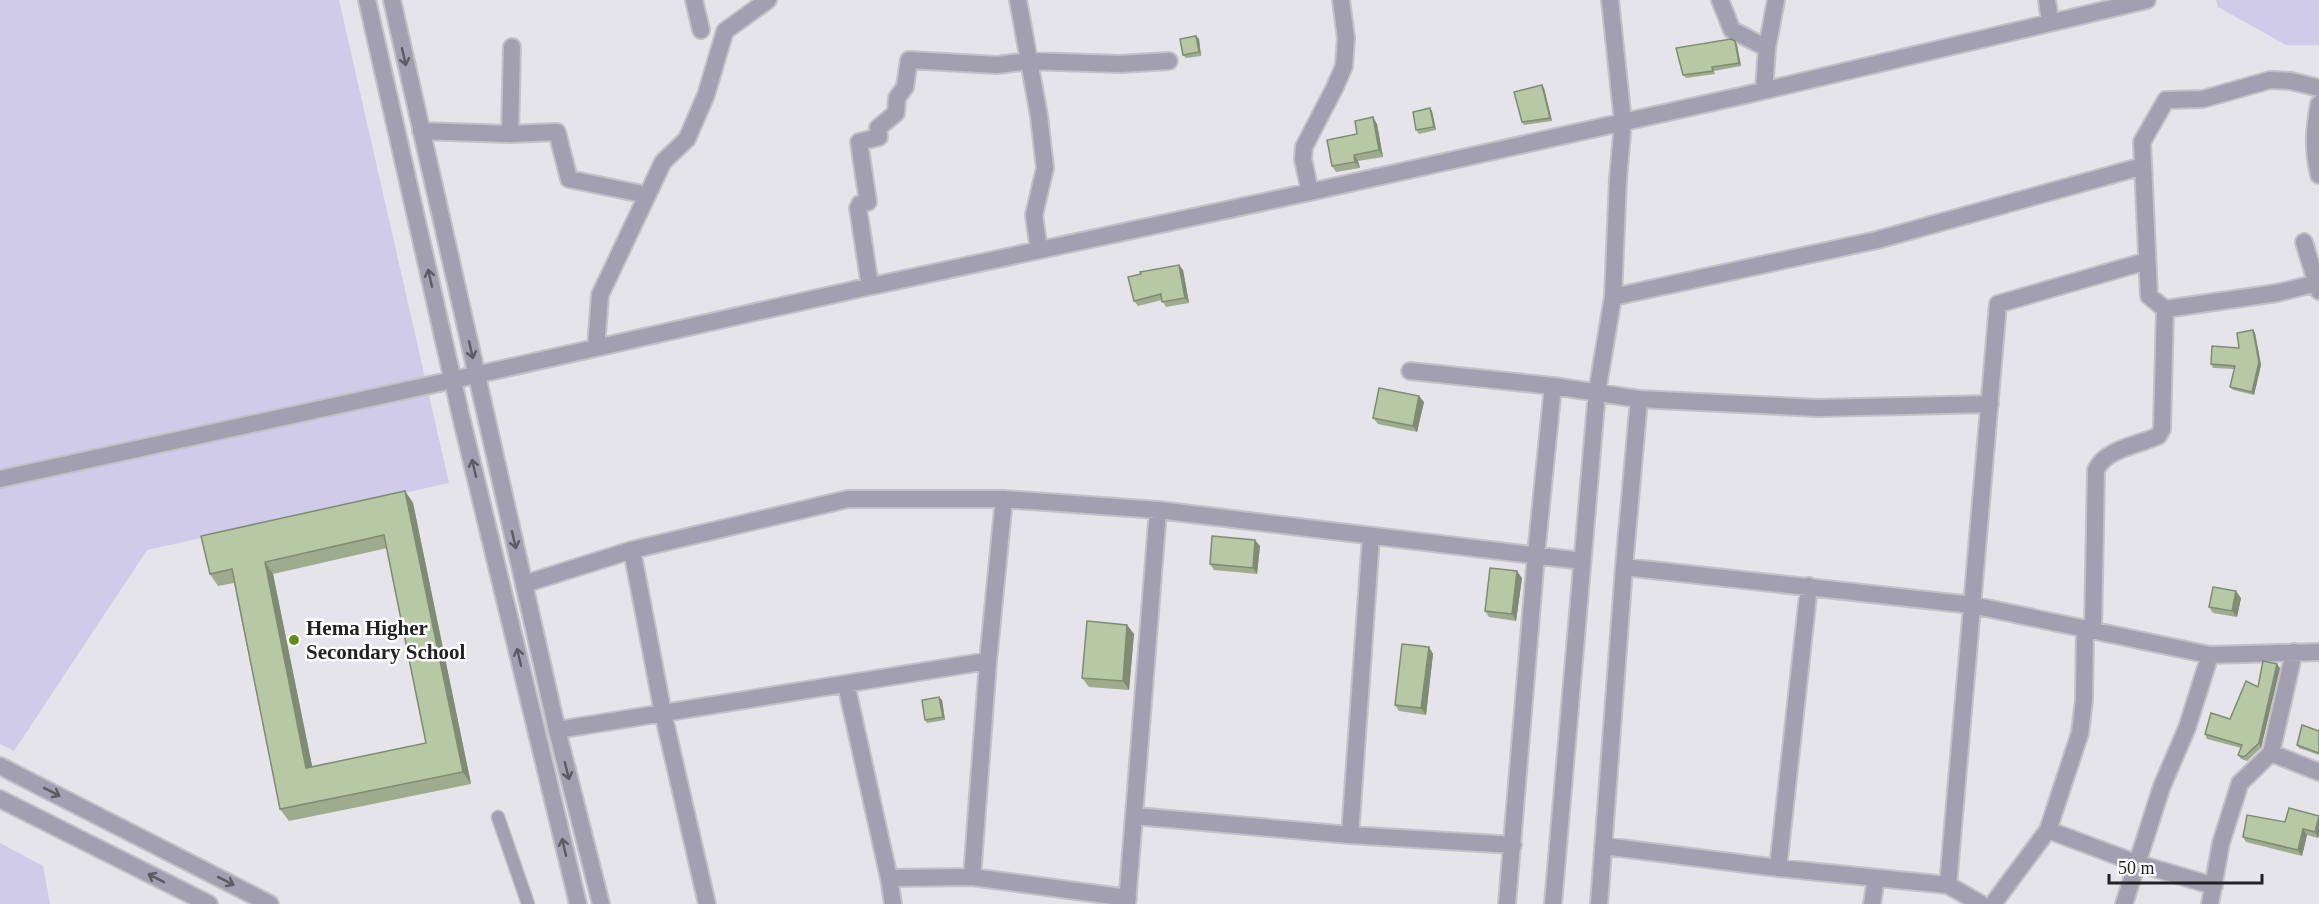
<svg xmlns="http://www.w3.org/2000/svg" width="2319" height="904" font-family="Georgia,serif">
  <style>
    .grass { fill: #d0cbe8 }
    .lines { fill: none; stroke-linecap: round; stroke-linejoin: round }
    .service-casing { stroke: #c2c1c6; stroke-width: 15 }
    .minor-casing { stroke: #c2c1c6; stroke-width: 20 }
    .tertiary-casing { stroke: #c2c1c6; stroke-width: 20 }
    .service { stroke: #a29fb0; stroke-width: 12 }
    .minor { stroke: #a29fb0; stroke-width: 16 }
    .tertiary { stroke: #a29fb0; stroke-width: 16 }
    .wall { fill: #9dac8d; fill-rule: evenodd }
    .shaded-wall { fill: #7f8c73 }
    .building { fill: #b6c8a4; stroke: #7f8c73; stroke-width: 1.5; fill-rule: evenodd }
    .oneway { stroke: #5c5a63 }
    .poi-dot { fill: #608c1c; stroke: #fff; stroke-width: 2 }
    .labels { text-anchor: middle; dominant-baseline: central; stroke-width: 5; stroke-linejoin: round; paint-order: stroke }
    .poi-label { font-size: 21px; font-weight: bold; fill: #222224; stroke: #fff; text-anchor: start }
  </style>
  <rect width="100%" height="100%" fill="#e5e4ea"/>
  <path class="grass" d="M0,0H339L449,483L147,550L14,751L0,744Z
    M2216,0H2319V45H2286L2218,7Z
    M0,843L43,866L50,904H0Z"/>
  <g class="lines">
    <defs>
      <path id="service" d="M498,817L528,904"/>
      <path id="minor" d="M694,0L701,30
        M1018,0L1039,116L1045,168L1034,215L1039,250
        M1720,0L1732,30L1767,48
        M2047,0L2050,22
        M1764,90L1767,48L1776,0
        M2319,104C2314,131 2313,148 2319,175
        M421,131L510,134L557,132L569,179L647,195
        M510,134L512,47
        M1310,192L1303,159L1304,147L1335,87L1344,66L1346,38L1341,0
        M2304,242L2319,291
        M2317,283L2277,293L2165,309L2149,296L2142,142L2166,100L2203,99L2270,80L2291,81L2319,88
        M870,286L858,208L860,204L868,202L859,142L879,137L878,128L896,113L897,98L905,87L909,60L997,65L1029,61L1120,64L1169,61
        M1613,297L1877,240L2143,166
        M596,348L600,295L663,162L687,139L706,95L725,31L768,0
        M1410,371L1553,386L1639,399L1818,408L1990,404
        M0,479L453,380L858,289L1310,192L1754,93L2147,0
        M632,550L663,713L707,904
        M1624,567L1972,605L2210,655
        M524,584L632,550L848,499H1004L1158,510L1582,561
        M2093,630L2096,470C2105,449 2138,445 2158,436L2162,429L2165,309
        M846,684L889,878L893,904
        M557,730L988,661
        M2271,753L2319,772
        M1135,816L1350,835L1513,845
        M2048,830L2136,863L2214,886
        M1350,835L1371,537
        M1604,846L1778,868L1948,885L1981,904
        M1778,868L1809,586
        M972,877L988,661L1004,499
        M889,878L972,877L1128,898
        M1948,885L1998,304L2147,261
        M1127,904L1158,510
        M1507,904L1536,555L1553,386
        M1553,904L1597,392L1613,297L1618,179L1623,122L1610,0
        M1599,904L1624,567L1639,399
        M1872,904L1876,878
        M1993,904L2048,830L2080,733L2084,700L2085,628
        M2124,904L2162,786L2187,728L2210,655L2319,652
        M2210,904L2221,843L2240,783L2271,753L2294,652"/>
      <path id="tertiary" d="M367,0L462,421L578,904
        M392,0L557,730L601,904
        M0,766L270,904
        M0,799L209,904"/>
    </defs>
    <use href="#service" class="service-casing"/>
    <use href="#minor" class="minor-casing"/>
    <use href="#tertiary" class="tertiary-casing"/>
    <use href="#service" class="service"/>
    <use href="#minor" class="minor"/>
    <use href="#tertiary" class="tertiary"/>
  </g>
  <path class="wall" d="M1196,36L1199,39L1201,56L1186,58L1183,55Z
    M1735,41L1737,45L1741,66L1714,71L1715,74L1686,78L1683,75Z
    M1544,88L1552,121L1524,125L1522,122Z
    M1432,111L1436,130L1419,134L1416,130Z
    M1377,124L1383,157L1358,161L1360,168L1336,172L1332,166L1357,134Z
    M1183,270L1189,303L1166,307L1162,300L1138,306L1134,301Z
    M2253,330L2255,333L2261,365L2254,395L2233,390L2230,387L2234,369L2213,368L2211,364L2239,348Z
    M1424,402L1417,432L1378,424L1373,418Z
    M405,491L413,503L471,784L289,821L280,809L234,583L218,586L210,574ZM387,548L426,743L312,767L273,574Z
    M1260,546L1257,574L1214,570L1210,564Z
    M1522,578L1516,621L1489,617L1485,611Z
    M2241,598L2237,617L2213,613L2209,607Z
    M1127,625L1134,634L1129,690L1089,687L1082,678Z
    M1429,647L1433,654L1426,715L1399,711L1395,705Z
    M2280,668L2261,748L2247,761L2241,759L2238,755L2241,748L2207,739L2205,734L2230,719L2258,687Z
    M942,700L945,720L927,723L925,720Z
    M2319,731V755L2299,748L2297,745Z
    M2319,816L2318,838L2307,835L2302,856L2246,842L2243,837Z"/>
  <path class="shaded-wall" d="M1196,36L1199,39L1201,56L1199,52Z
    M1735,41L1737,45L1741,66L1739,63Z
    M1542,85L1544,88L1552,121L1550,118Z
    M1430,108L1432,111L1436,130L1434,127Z
    M1373,117L1377,124L1383,157L1379,150Z
    M1354,155L1358,161L1360,168L1355,162Z
    M1179,265L1183,270L1189,303L1185,298Z
    M2253,330L2255,333L2261,365L2254,395L2252,392Z
    M1419,396L1424,402L1417,432L1413,426Z
    M405,491L413,503L471,784L463,772Z
    M1255,540L1260,546L1257,574L1253,568Z
    M265,562L273,574L315,780L306,768Z
    M1517,571L1522,578L1516,621L1512,614Z
    M2236,591L2241,598L2237,617L2232,611Z
    M1127,625L1134,634L1129,690L1123,681Z
    M1429,647L1433,654L1426,715L1421,708Z
    M2277,664L2280,668L2261,748L2259,743Z
    M939,697L942,700L945,720L943,717Z
    M2319,816V835L2318,838L2315,832Z
    M2303,829L2307,835L2302,856L2298,850Z"/>
  <path class="building" d="M1196,36L1199,52L1183,55L1180,39Z
    M1731,39L1735,41L1739,63L1712,67L1713,71L1683,75L1676,48Z
    M1542,85L1550,118L1522,122L1514,92Z
    M1430,108L1434,127L1416,130L1413,112Z
    M1373,117L1379,150L1354,155L1355,162L1332,166L1327,140L1357,134L1355,121Z
    M1179,265L1185,298L1162,302L1161,294L1134,301L1128,277L1141,274L1140,272Z
    M2253,330L2259,362L2252,392L2230,387L2235,366L2211,364L2212,346L2239,348L2237,333Z
    M1379,388L1419,396L1413,426L1373,418Z
    M405,491L463,772L280,809L232,569L210,574L201,536ZM384,535L426,743L306,768L265,562Z
    M1212,536L1255,540L1253,568L1210,564Z
    M1490,568L1517,571L1512,614L1485,611Z
    M2213,587L2236,591L2232,611L2209,607Z
    M1087,621L1127,625L1123,681L1082,678Z
    M1402,644L1429,647L1421,708L1395,705Z
    M2263,661L2277,664L2259,743L2244,757L2238,755L2242,745L2205,734L2211,713L2230,719L2246,681L2258,687Z
    M939,697L943,717L925,720L922,700Z
    M2302,725L2319,731V753L2297,745Z
    M2289,808L2319,816L2315,832L2303,829L2298,850L2243,837L2247,815L2285,822Z"/>
  <defs><path id="oneway-shaft" d="M-6 0H5M1.5-3L5.5 0L1.5 3" fill="none" stroke-width="1.6" stroke-linecap="round" stroke-linejoin="round" transform="scale(1.5)"/></defs>
  <g class="oneway">
    <use href="#oneway-shaft" transform="translate(404 57) rotate(77)"/>
    <use href="#oneway-shaft" transform="translate(430 278) rotate(-103)"/>
    <use href="#oneway-shaft" transform="translate(471 350) rotate(77)"/>
    <use href="#oneway-shaft" transform="translate(474 468) rotate(-103)"/>
    <use href="#oneway-shaft" transform="translate(514 540) rotate(77)"/>
    <use href="#oneway-shaft" transform="translate(519 657) rotate(-103)"/>
    <use href="#oneway-shaft" transform="translate(567 771) rotate(76)"/>
    <use href="#oneway-shaft" transform="translate(52 792) rotate(27)"/>
    <use href="#oneway-shaft" transform="translate(564 847) rotate(-103)"/>
    <use href="#oneway-shaft" transform="translate(156 878) rotate(-153)"/>
    <use href="#oneway-shaft" transform="translate(226 881) rotate(27)"/>
  </g>
  <circle class="poi-dot" cx="294" cy="640" r="6"/>
  <g class="labels">
    <g class="poi-label">
      <text x="306" y="628">Hema Higher<tspan x="306" dy="24">Secondary School</tspan></text>
    </g>
  </g>
  <path d="M2109 874v9h153v-9" fill="none" stroke="#222224" stroke-width="3"/>
  <text x="2118" y="874" font-size="18" fill="#222224" stroke="#ffffff" stroke-width="4.5" paint-order="stroke">50 m</text>
</svg>
